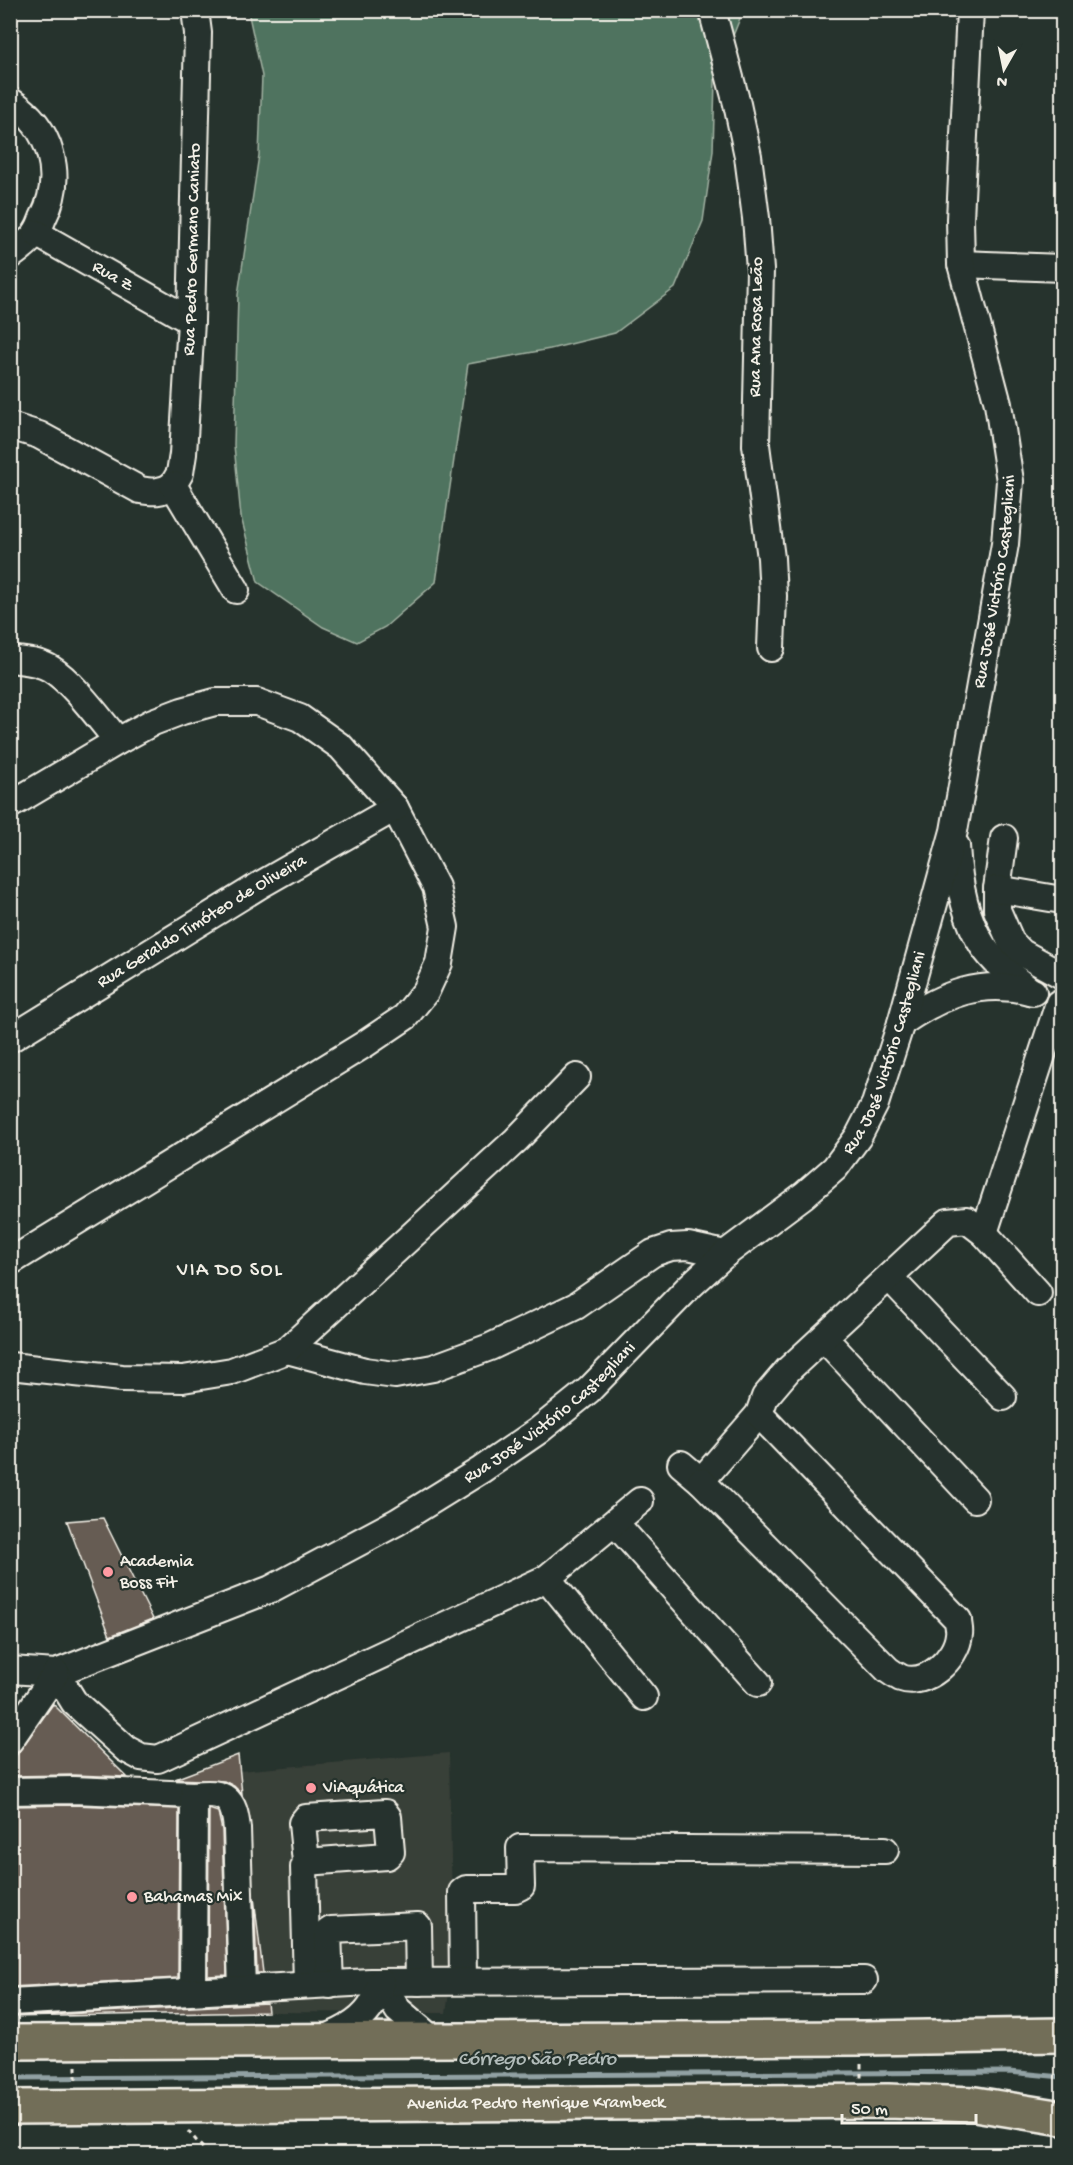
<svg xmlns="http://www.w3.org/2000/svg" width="1073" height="2165" font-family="'Gochi Hand',sans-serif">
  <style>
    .built { fill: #393f38 }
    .green { fill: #50735e; stroke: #a2b2a3; stroke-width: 1.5 }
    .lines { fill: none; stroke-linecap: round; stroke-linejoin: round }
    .stream { stroke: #91a1a3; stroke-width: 5 }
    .building { fill: #665c52; stroke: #f4f1e8; stroke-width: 1.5 }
    .minor-casing { stroke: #f4f1e8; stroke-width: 30 }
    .major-casing { stroke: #f4f1e8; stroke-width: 38 }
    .path { stroke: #f4f1e8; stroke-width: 3; stroke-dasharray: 4.5 4.5; stroke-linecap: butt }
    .minor { stroke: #26332d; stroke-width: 26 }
    .major { stroke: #726e59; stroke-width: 33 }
    .poi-dot { fill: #ff9aa2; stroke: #26332d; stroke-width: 2 }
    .labels { text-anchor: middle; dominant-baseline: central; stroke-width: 4.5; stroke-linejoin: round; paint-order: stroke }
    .street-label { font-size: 18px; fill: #f4f1e8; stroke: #26332d }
    .poi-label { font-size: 18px; fill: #f4f1e8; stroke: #26332d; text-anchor: start }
    .neighbourhood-label { font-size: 20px; letter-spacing: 1.5px; fill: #f4f1e8; stroke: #26332d }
    .water-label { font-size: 20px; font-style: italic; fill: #b2bcba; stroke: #26332d }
  </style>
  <rect width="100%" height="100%" fill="#26332d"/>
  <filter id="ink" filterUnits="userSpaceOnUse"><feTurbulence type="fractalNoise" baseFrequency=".0167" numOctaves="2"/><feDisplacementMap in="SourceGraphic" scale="12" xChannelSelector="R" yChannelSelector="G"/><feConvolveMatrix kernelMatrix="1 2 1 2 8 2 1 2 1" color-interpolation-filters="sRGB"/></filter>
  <g filter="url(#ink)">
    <path class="built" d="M449,1753L453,1967L446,2013L268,2012L239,1771Z"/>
    <path class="green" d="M248,11H743L715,80L713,151L703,221L675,288L615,333L550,349L468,364L436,582L385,627L357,642L323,627L258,582L241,517L234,445L238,295L259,155L262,76Z"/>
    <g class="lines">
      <path class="stream" d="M10,2078L1009,2072L1062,2077"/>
    </g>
    <path class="building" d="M103,1518L153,1619L110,1636L67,1521Z
      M53,1704L127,1777L73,1775L10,1776V1764Z
      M238,1755L242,1794L234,1786L224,1781L175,1779Z
      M73,1805L179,1809L178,1978L10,1987V1806Z
      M209,1809L218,1812L222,1830L227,1975L208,1976Z
      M254,1897L263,1973H257Z
      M267,2003L268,2012L10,2017Z"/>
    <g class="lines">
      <defs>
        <g id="minor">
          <path d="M712,10L737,104L748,156L756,218L760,270L756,445L771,558L773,596L771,648"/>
          <path d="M10,101C51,127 65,176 43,218C41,224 38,230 35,235C28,242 19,250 10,256"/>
          <path id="s1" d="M36,233L191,321"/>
          <path d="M961,264L1062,268"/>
          <path d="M10,426L39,435L140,490C153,492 161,493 173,485"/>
          <path id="s2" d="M173,485L180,473L183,454L191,321L198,33L195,10"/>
          <path d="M173,485L236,590"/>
          <path d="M10,659C24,661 39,661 51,669C73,682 101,721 118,741"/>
          <path d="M10,805L118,741L153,722L182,711L215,702H257L300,718L341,747L395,808L436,887L445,927L439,963L426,991L405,1017L365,1044L10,1262"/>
          <path d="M1004,838L997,889V910L1011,942L1022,953L1062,975"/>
          <path d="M956,846C958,880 964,917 983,946C995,964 1014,978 1030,991"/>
          <path d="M997,889L1062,900"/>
          <path d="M901,1023C943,994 982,978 1033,992"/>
          <path id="s3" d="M10,1039L260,885L395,808"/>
          <path d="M984,1233L1038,1293"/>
          <path d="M889,1277L1003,1397"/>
          <path d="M824,1338L975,1499"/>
          <path d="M287,1350L365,1371L395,1375L433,1368L490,1347L576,1306L653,1253L671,1247L688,1246L725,1254"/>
          <path d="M10,1366L122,1378L183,1379L232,1371L287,1350L516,1140L577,1077"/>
          <path d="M681,1464L701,1481L759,1414L765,1397L788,1370L948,1222L967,1220L984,1233L1059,1003"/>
          <path d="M701,1481L888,1670C892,1673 897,1676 901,1678C926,1687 957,1659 959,1634C960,1630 958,1625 958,1620L759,1414"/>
          <path d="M615,1523L758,1683"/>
          <path d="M547,1578L644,1697"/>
          <path id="s4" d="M10,1670L56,1673L271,1589L397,1522L481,1470L538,1431L589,1390L690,1286L725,1254L804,1195L835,1168L858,1137L875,1104L901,1023L954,831L1005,544L1010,481L998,404L961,264L960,219L970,10"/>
          <path d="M56,1673L74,1702L126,1749L141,1757L158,1759L547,1578L640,1501"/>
          <path d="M10,1740L56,1673"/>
          <path d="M10,1791L73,1790L194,1795C225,1791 234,1798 237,1829L242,1989"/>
          <path d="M306,1862L387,1856L391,1852L388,1817L385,1813L306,1818L302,1823L306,1862L304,1867L307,1985"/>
          <path d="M463,1981L462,1892L466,1889H515L521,1886L520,1848L885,1850"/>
          <path d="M381,1982L398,2010L433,2040"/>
          <path d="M330,1985L328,1932L331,1930L418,1926L419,1982"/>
          <path d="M193,1991L194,1795"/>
          <path d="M10,2002L370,1982L864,1980"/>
          <path d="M323,2039C342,2032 365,2020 374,2001C377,1996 379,1988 381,1982"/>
        </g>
        <g id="major">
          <path d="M10,2042L864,2038L1062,2035"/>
          <path id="s5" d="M10,2107L888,2101L975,2104L1062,2118"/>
        </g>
      </defs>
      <use href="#minor" class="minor-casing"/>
      <use href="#major" class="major-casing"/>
      <path class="path" d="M861,2064V2078
        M76,2066V2081
        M188,2131L208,2154"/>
      <use href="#minor" class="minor"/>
      <use href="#major" class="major"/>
    </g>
  </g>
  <g class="poi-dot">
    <circle cx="108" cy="1572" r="6"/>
    <circle cx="311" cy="1788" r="6"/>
    <circle cx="132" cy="1897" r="6"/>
  </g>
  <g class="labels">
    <g class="street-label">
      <text stroke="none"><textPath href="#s2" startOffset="238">Rua Pedro Germano Caniato</textPath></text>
      <text stroke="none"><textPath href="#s1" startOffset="88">Rua Z</textPath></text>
      <text transform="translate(757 327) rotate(-89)">Rua Ana Rosa Leão</text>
      <text stroke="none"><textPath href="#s4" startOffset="1598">Rua José Victório Castegliani</textPath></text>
      <text stroke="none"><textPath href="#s3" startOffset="225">Rua Geraldo Timóteo de Oliveira</textPath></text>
      <text stroke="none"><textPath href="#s4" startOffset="1112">Rua José Victório Castegliani</textPath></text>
      <text stroke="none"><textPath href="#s4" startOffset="608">Rua José Victório Castegliani</textPath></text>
      <text stroke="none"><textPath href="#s5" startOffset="526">Avenida Pedro Henrique Krambeck</textPath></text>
    </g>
    <g class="poi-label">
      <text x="120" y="1562">Academia<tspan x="120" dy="21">Boss Fit</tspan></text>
      <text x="323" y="1788">ViAquática</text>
      <text x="144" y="1897">Bahamas Mix</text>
    </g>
    <g class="neighbourhood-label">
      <text x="230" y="1271">VIA DO SOL</text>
    </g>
    <g class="water-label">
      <text x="537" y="2060">Córrego São Pedro</text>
    </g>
  </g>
  <rect width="1073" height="2165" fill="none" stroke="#26332d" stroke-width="36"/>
  <rect x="18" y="18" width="1037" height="2129" fill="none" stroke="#f4f1e8" stroke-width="2" filter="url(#ink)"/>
  <g transform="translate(1004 69) rotate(189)" stroke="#26332d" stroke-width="4.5" paint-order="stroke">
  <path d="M0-4.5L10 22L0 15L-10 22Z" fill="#f4f1e8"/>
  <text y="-9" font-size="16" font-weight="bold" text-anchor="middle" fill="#f4f1e8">N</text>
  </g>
  <path d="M842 2114v9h134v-9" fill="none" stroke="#f4f1e8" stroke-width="3"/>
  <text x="851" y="2114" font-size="18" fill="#f4f1e8" stroke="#26332d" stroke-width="4.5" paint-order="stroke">50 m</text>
</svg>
